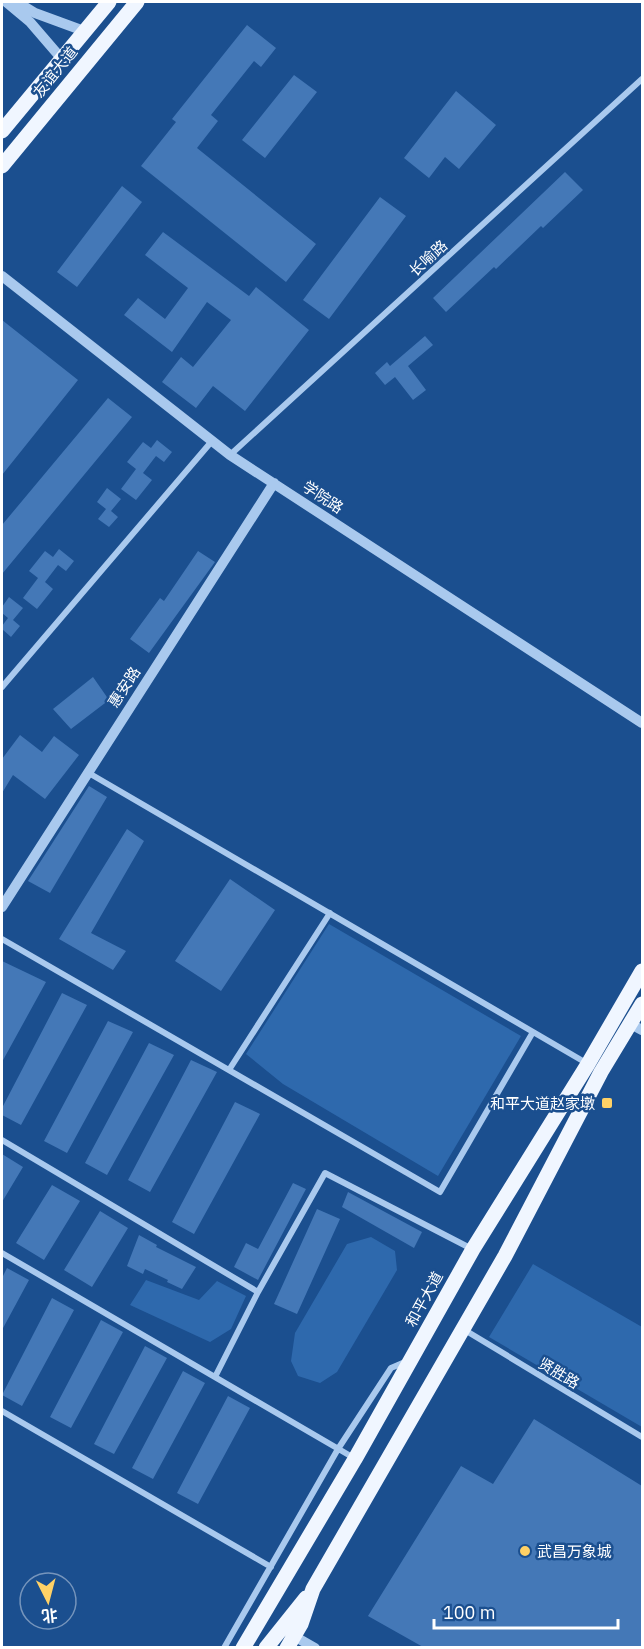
<svg xmlns="http://www.w3.org/2000/svg" width="644" height="1649" font-family="'IBM Plex Sans','Noto Sans SC',sans-serif">
  <style>
    .green { fill: #2e69ad }
    .building { fill: #4478b7 }
    .lines { fill: none; stroke-linecap: round; stroke-linejoin: round }
    .minor { stroke: #a9c9ee; stroke-width: 6 }
    .tertiary { stroke: #a9c9ee; stroke-width: 10 }
    .primary { stroke: #f0f6ff; stroke-width: 15 }
    .poi-dot { fill: #ffd166; stroke: #1b4f8f; stroke-width: 2 }
    .labels { text-anchor: middle; dominant-baseline: central; stroke-width: 5; stroke-linejoin: round; paint-order: stroke }
    .street-label { font-size: 15px; fill: #fff; stroke: #1b4f8f }
    .poi-label { font-size: 15px; fill: #fff; stroke: #1b4f8f; text-anchor: end }
  </style>
  <rect width="100%" height="100%" fill="#1b4f8f"/>
  <path class="green" d="M329,924L521,1036L438,1176L283,1084L246,1054Z
    M371,1237L395,1251L397,1270L337,1372L320,1383L298,1376L291,1361L295,1333L347,1244Z
    M533,1264L642,1327V1427L489,1337Z
    M146,1280L199,1300L217,1281L246,1296L231,1329L210,1342L130,1305Z"/>
  <path class="building" d="M247,25L276,48L261,67L254,61L211,115L218,121L197,148L316,244L286,282L141,166L176,122L172,119Z
    M294,75L317,92L265,158L242,140Z
    M456,91L496,125L459,169L445,157L429,178L404,158Z
    M565,172L583,190L543,228L541,226L496,269L494,267L446,312L433,298Z
    M122,186L142,202L77,287L57,272Z
    M380,197L406,216L329,319L303,300Z
    M163,232L249,296L256,287L309,330L245,411L213,386L196,408L162,382L181,357L193,367L231,320L207,302L172,352L124,315L138,298L165,319L188,288L145,255Z
    M2,320L78,380L2,475Z
    M425,336L433,345L408,366L426,390L413,400L395,377L385,385L375,373L387,362L390,366Z
    M108,398L132,417L2,574V525Z
    M157,440L172,452L164,462L156,456L143,473L152,480L136,500L121,489L136,469L127,462L143,442L151,448Z
    M107,488L121,499L111,511L118,517L109,527L98,519L106,509L97,502Z
    M59,549L74,561L66,571L58,565L45,582L53,589L37,609L23,598L38,578L29,571L45,551L53,557Z
    M198,551L215,562L149,653L130,639L160,598L164,601Z
    M9,597L23,608L13,620L20,626L11,637L2,629V626L8,618L2,613V607Z
    M93,677L109,700L71,729L53,709Z
    M20,735L42,752L54,736L79,755L45,799L13,775L2,793V759Z
    M89,786L107,797L50,893L28,881Z
    M127,829L144,841L91,933L126,951L113,970L59,939Z
    M230,879L275,910L221,991L175,961Z
    M2,961L46,982L2,1062Z
    M62,993L87,1005L21,1125L2,1115V1108Z
    M108,1021L133,1032L67,1153L44,1141Z
    M149,1043L174,1055L107,1175L85,1163Z
    M191,1060L217,1072L150,1192L128,1180Z
    M235,1102L260,1114L194,1234L172,1222Z
    M2,1154L23,1167L2,1202Z
    M293,1183L306,1189L258,1280L234,1267L246,1243L258,1249Z
    M52,1185L80,1201L44,1260L16,1243Z
    M348,1192L422,1232L414,1248L342,1207Z
    M317,1209L340,1219L297,1314L274,1304Z
    M100,1211L128,1228L92,1287L64,1270Z
    M139,1235L157,1245L156,1247L196,1267L182,1289L167,1282L168,1280L145,1269L143,1274L127,1266Z
    M7,1268L29,1280L2,1330V1278Z
    M52,1298L74,1310L22,1406L2,1395Z
    M101,1320L123,1332L71,1428L50,1417Z
    M145,1346L167,1358L114,1454L94,1444Z
    M183,1371L205,1383L153,1479L132,1468Z
    M228,1396L250,1408L198,1504L177,1493Z
    M534,1419L642,1486V1647H423L368,1616L461,1466L493,1484Z"/>
  <g class="lines">
    <path class="minor" d="M230,455L642,79
      M2,687L212,441
      M87,772L588,1064
      M2,939L440,1192L533,1032
      M229,1070L330,913
      M2,1140L258,1292L215,1377
      M2,1253L354,1458
      M258,1292L325,1173L472,1249
      M463,1329L642,1437
      M2,1411L271,1567
      M224,1648L338,1449L391,1368L405,1362"/>
    <path class="tertiary" d="M6,2L30,22L61,58
      M17,2L35,13L84,31
      M2,276L230,455L642,723
      M2,907L274,483
      M631,1024L642,1030
      M294,1636L315,1648"/>
    <path class="primary" d="M2,131L109,2
      M2,166L137,2
      M243,1648L355,1459L473,1249L588,1064L642,971
      M266,1648L306,1598
      M287,1648L301,1624L313,1589L505,1256L601,1072L642,1004"/>
  </g>
  <g class="poi-dot">
    <rect x="601" y="1097" width="12" height="12" rx="3"/>
    <circle cx="525" cy="1551" r="6"/>
  </g>
  <g class="labels">
    <g class="street-label">
      <text transform="translate(55 72) rotate(-51)">友谊大道</text>
      <text transform="translate(428 258) rotate(-42)">长喻路</text>
      <text transform="translate(323 497) rotate(33)">学院路</text>
      <text transform="translate(124 687) rotate(-57)">惠安路</text>
      <text transform="translate(424 1299) rotate(-61)">和平大道</text>
      <text transform="translate(559 1373) rotate(31)">贤胜路</text>
    </g>
    <g class="poi-label">
      <text x="595" y="1103">和平大道赵家墩</text>
      <text x="537" y="1551" text-anchor="start">武昌万象城</text>
    </g>
  </g>
  <rect width="644" height="1649" fill="none" stroke="#ffffff" stroke-width="6"/>
  <g transform="translate(48 1601) rotate(174)"><circle r="28" fill="#1b4f8f" stroke="#7695bc" stroke-width="1.5"/>
  <path d="M0-4.5L10 22L0 15L-10 22Z" fill="#ffd166"/>
  <text y="-9" font-size="16" font-weight="bold" text-anchor="middle" fill="#ffffff">北</text>
  </g>
  <path d="M434 1619v9h184v-9" fill="none" stroke="#ffffff" stroke-width="3"/>
  <text x="443" y="1619" font-size="18" fill="#ffffff" stroke="#1b4f8f" stroke-width="4.5" paint-order="stroke">100 m</text>
</svg>
